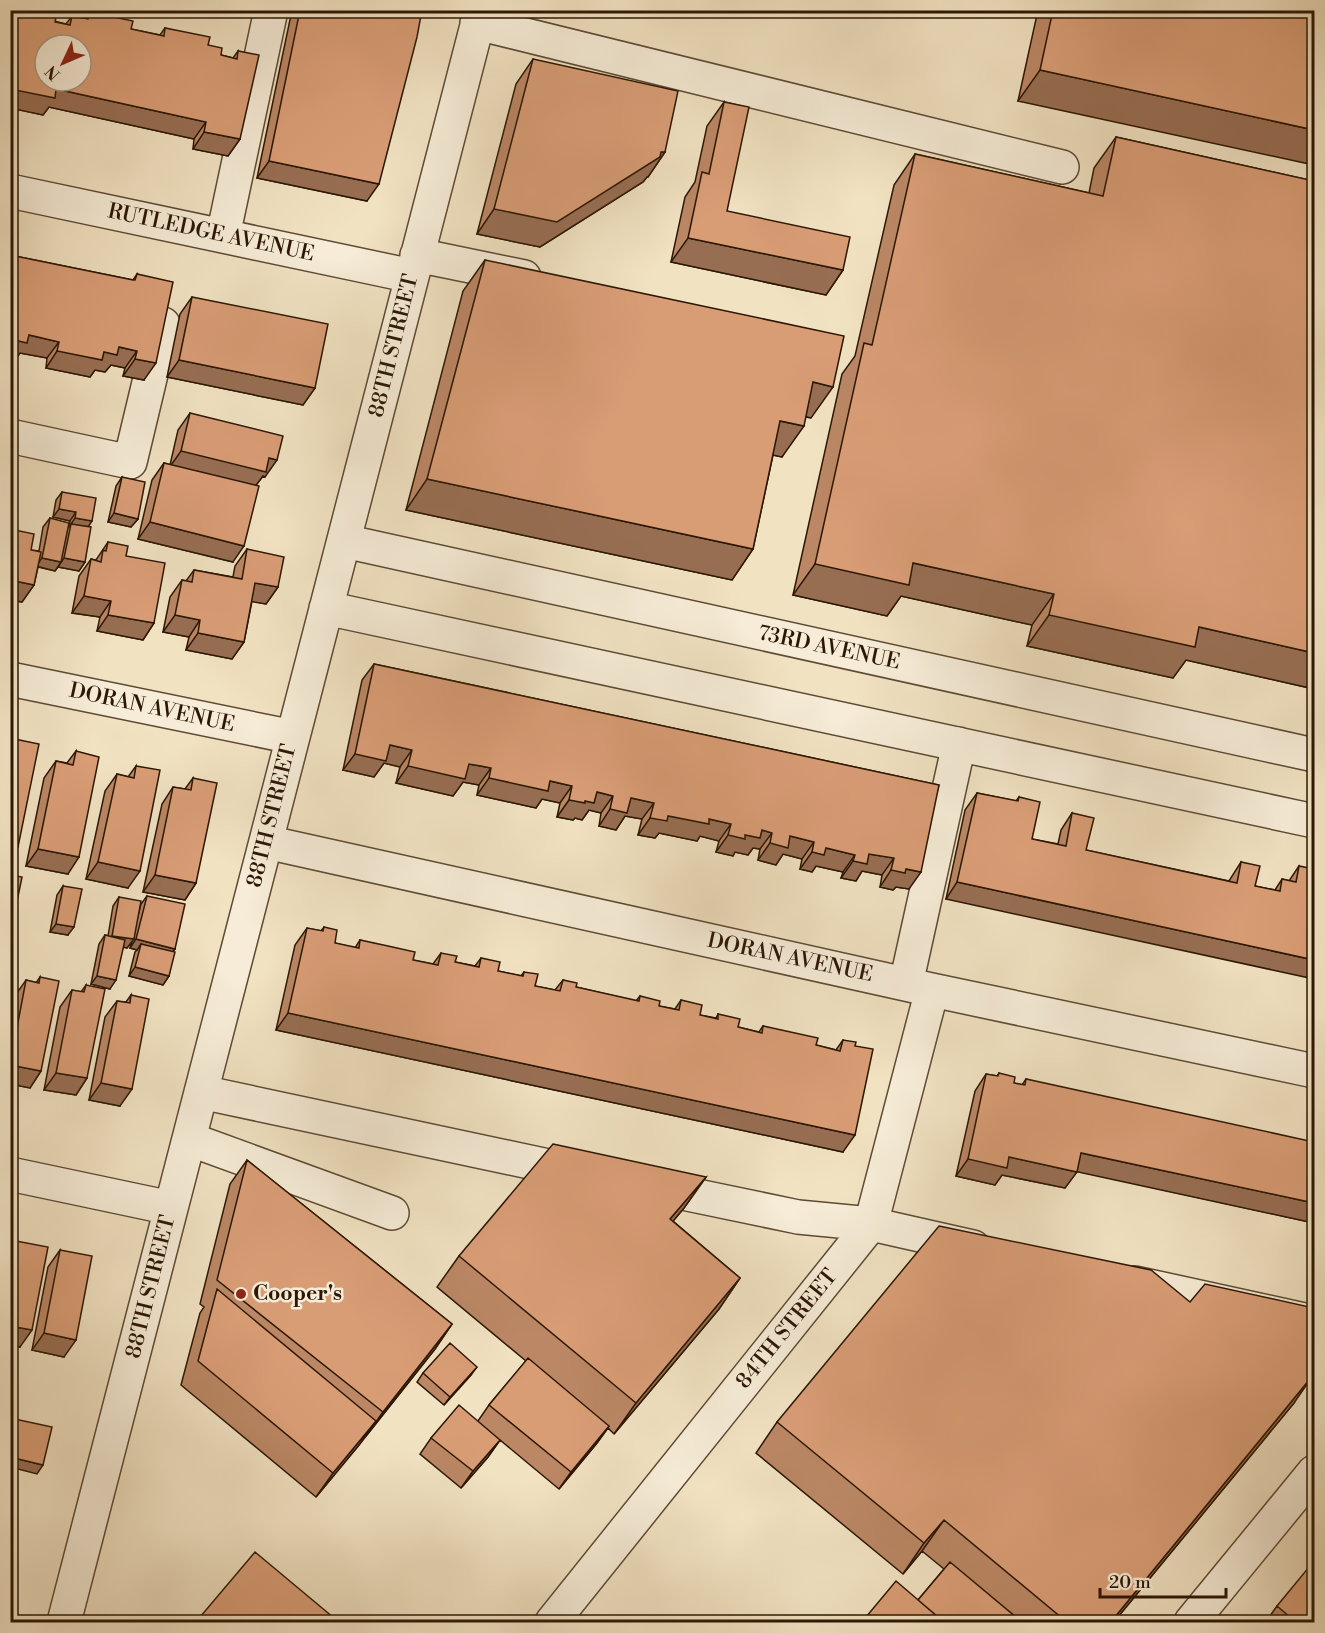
<svg xmlns="http://www.w3.org/2000/svg" width="1325" height="1633" font-family="'Libre Bodoni',serif">
  <style>
    .lines { fill: none; stroke-linecap: round; stroke-linejoin: round }
    .minor-casing { stroke: #5d4a34; stroke-width: 36 }
    .minor { stroke: #f6ecd7; stroke-width: 33 }
    .wall { fill: #bb8765; stroke: #2c1704; stroke-width: 1.5 }
    .shaded-wall { fill: #986e53; stroke: #2c1704; stroke-width: 1.5 }
    .building { fill: #d99d76; stroke: #2c1704; stroke-width: 1.5; fill-rule: evenodd }
    .poi-dot { fill: #8f2418; stroke: #f6ecd7; stroke-width: 2 }
    .labels { text-anchor: middle; dominant-baseline: central; stroke-width: 5; stroke-linejoin: round; paint-order: stroke }
    .street-label { font-size: 21px; fill: #2c1704; stroke: #f6ecd7 }
    .poi-label { font-size: 21px; font-weight: bold; fill: #2c1704; stroke: #f6ecd7; text-anchor: start }
  </style>
  <rect width="100%" height="100%" fill="#f1e2c2"/>
  <filter id="stains"><feTurbulence type="fractalNoise" baseFrequency=".00333" numOctaves="4"/><feColorMatrix values="0 0 0 0 .2 0 0 0 0 .09 0 0 0 0 .02 0 0 0 .5 -.17"/></filter>
  <radialGradient id="worn" r=".72"><stop offset=".6" stop-color="#630" stop-opacity="0"/><stop offset="1" stop-color="#630" stop-opacity=".3"/></radialGradient>
  <g class="lines">
    <defs>
      <path id="minor" d="M477,23L1062,167
        M10,191L412,276
        M223,236L271,10
        M417,255L524,277
        M10,436L130,462L163,324
        M344,541L1314,755
        M326,608L1314,821
        M10,679L293,737
        M266,842L932,990L1314,1071
        M906,984L959,744
        M201,1092L581,1173
        M189,1139L392,1213
        M10,1174L171,1208
        M649,1186L798,1217L871,1224L973,1247
        M1135,1283L1314,1322
        M64,1622L481,10
        M552,1622L871,1224L932,990
        M1191,1622L1314,1472"/>
    </defs>
    <use href="#minor" class="minor-casing"/>
    <use href="#minor" class="minor"/>
  </g>
  <path class="wall" d="M10,10L66,24L72,16L85,19L90,12L131,29L160,35L165,28L208,45L221,55L233,58L238,51L240,139L228,156L193,149L194,139L49,107L43,115L10,108Z
    M292,10H422L367,201L257,178Z
    M1038,10H1314L1018,101Z
    M533,59L665,152L648,177H647L643,182L540,247L477,234L516,84Z
    M724,102L727,211L843,270L826,295L671,262L685,197L695,182L707,126Z
    M1116,137L1314,181V689L1186,660L1173,678L1027,646L1032,625L901,596L887,616L793,595L842,374L855,356L894,185L915,154L1089,193L1094,168Z
    M10,255L133,280L137,274L144,380L123,376L125,368L111,365L105,372L95,370L90,377L46,368L47,358L20,353L15,360L10,359Z
    M485,260L811,418L806,417L782,457L773,455L753,549L732,580L406,510L463,291Z
    M192,297L315,388L303,405L167,377L180,314Z
    M190,413L265,477L263,476L256,485L233,562L138,539L152,480L164,463L170,465L178,430Z
    M122,477L138,519L131,527L108,522L116,486Z
    M62,492L88,527L85,562L79,571L58,567L59,566L55,571L38,567L34,585L22,602L10,600V529L31,550L39,551L43,527L50,518L69,527V526L70,521L53,517L56,500Z
    M108,542L126,556L154,623L143,640L97,631L100,617L72,613L79,576L91,559L96,560Z
    M247,549L278,587L266,604L252,601L244,642L232,659L186,650L189,637L163,632L170,597L182,580L186,581L194,570L233,577L235,566Z
    M374,664L939,785L909,889L896,887L893,890L880,887L882,875L862,871L856,881L841,878L843,872L816,866L812,872L800,869L802,859L783,854L776,865L758,860L760,849L753,848L748,855L735,852L733,856L716,852L719,841L700,836L697,841L659,833L655,838L638,835L642,819L625,816L616,830L599,826L601,813L589,810L582,820L575,818L573,820L557,817L560,803L542,799L536,808L477,795L479,785L463,782L453,796L396,783L400,767L384,763L374,777L343,770L362,680Z
    M76,751L68,874L26,866L44,778L56,761L67,763Z
    M136,766L128,888L86,879L105,791L117,774L128,777Z
    M193,778L196,883L185,900L143,892L162,804L173,787L185,789Z
    M977,793L1016,801L1019,797L1032,839L1058,844L1061,830L1072,813L1086,850L1229,881L1241,862L1255,886L1275,890L1282,879L1289,881L1299,866L1311,898L946,899L965,810Z
    M63,886L68,935L50,932L57,895Z
    M147,896L175,949L173,951L169,976L163,985L129,976L135,952L137,950L130,948L132,942L127,948L123,947L110,989L91,984L99,944L105,935L108,936L113,906L119,897L138,916L141,904Z
    M324,927L335,943L355,948L360,940L413,960L433,964L441,953L455,962L475,966L481,958L498,971L521,976L524,972L535,986L555,990L563,980L576,987L636,1001L640,996L659,1006L675,1009L681,1000L700,1015L716,1018L718,1014L738,1027L759,1032L763,1026L816,1045L836,1050L843,1040L855,1046L843,1152L276,1030L295,945L307,928L321,931Z
    M40,977L41,1071L30,1088L10,1084V1017L14,997L26,980L36,983Z
    M86,985L87,1078L76,1095L44,1090L60,1007L72,990L81,992Z
    M131,995L120,1106L89,1100L105,1017L117,1001L126,1002Z
    M999,1073L1014,1083L1022,1085L1026,1079L1314,1223L1077,1171L1065,1188L1002,1175L995,1185L956,1176L975,1091L986,1074L997,1076Z
    M247,1160L452,1324L435,1349L359,1445L316,1497L181,1385L200,1313L204,1307L200,1304L230,1184Z
    M706,1177L684,1208L673,1221L740,1278L719,1309L614,1434L608,1428L597,1443L559,1489L500,1440L488,1457L461,1488L420,1454L431,1438L478,1421L489,1405L526,1361L437,1287L459,1256Z
    M16,1241L20,1347L10,1345V1249Z
    M60,1250L64,1357L32,1350L48,1267Z
    M423,1373L471,1375L444,1405L417,1382Z
    M1294,1403L1113,1623H861L918,1600L944,1569L922,1551L903,1574L756,1453L777,1422Z
    M1277,1606L1314,1623H1265Z"/>
  <path class="shaded-wall" d="M626,10H660L655,17Z
    M1040,70L1314,130V165L1018,101Z
    M10,89H56L206,122L194,139L49,107L43,115L10,108Z
    M204,132L240,139L228,156L193,149Z
    M661,152H665L648,177H647L643,182L540,247L477,234L494,209Z
    M269,161L379,184L367,201L257,178Z
    M688,238L843,270L826,295L671,262Z
    M29,335L59,342L47,358L20,353L15,360L10,359V339Z
    M119,347L137,351L125,368L111,365L105,372L95,370L90,377L46,368L57,351L104,352Z
    M135,359L156,363L144,380L123,376Z
    M179,360L315,388L303,405L167,377Z
    M813,382L833,387L811,418L792,413Z
    M780,421L804,426L782,457L759,452Z
    M181,451L269,458L277,460L265,477L263,476L254,488L169,468Z
    M427,479L753,549L732,580L406,510Z
    M59,509L76,512L70,521L53,517Z
    M114,513L138,519L131,527L108,522Z
    M75,518L92,521L86,530L71,524Z
    M150,522L244,546L233,562L138,539Z
    M42,558L61,562L55,571L36,566Z
    M64,558L85,562L79,571L58,567Z
    M913,563L1054,594L1032,625L901,596L887,616L793,595L815,564Z
    M10,580L34,585L22,602L10,600Z
    M255,583L278,587L266,604L243,600Z
    M84,596L111,601L100,617L72,613Z
    M108,615L154,623L143,640L97,631Z
    M175,615L200,620L189,637L163,632Z
    M1049,615L1199,627L1314,653V689L1186,660L1173,678L1027,646Z
    M198,633L244,642L232,659L186,650Z
    M390,745L412,750L400,767L384,763L374,777L343,770L355,754Z
    M469,764L491,768L479,785L463,782L453,796L396,783L408,766Z
    M489,778L550,781L572,786L560,803L542,799L536,808L477,795Z
    M597,792L613,796L601,813L589,810L582,820L575,818L573,820L557,817L569,800Z
    M631,798L654,803L642,819L625,816L616,830L599,826L610,809Z
    M668,816L709,819L731,824L719,841L700,836L697,841L659,833L655,838L638,835L650,818Z
    M762,830L772,833L760,849L753,848L748,855L735,852L733,856L716,852L728,835H745Z
    M790,836L814,842L802,859L783,854L776,865L758,860L770,843Z
    M10,846L18,847L10,858Z
    M826,848L855,855L843,872L816,866L812,872L800,869L812,852Z
    M38,849L79,857L68,874L26,866Z
    M869,854L894,858L882,875L862,871L856,881L841,878L853,861Z
    M98,862L140,871L128,888L86,879Z
    M906,869L921,872L909,889L896,887L893,890L880,887L891,870Z
    M155,875L196,883L185,900L143,892Z
    M957,882L1314,960V979L946,899Z
    M56,924L74,927L68,935L50,932Z
    M112,936L134,939L127,948L106,944Z
    M136,939L175,949L169,957L141,944L137,950L130,948Z
    M135,967L169,976L163,985L129,976Z
    M97,976L116,980L110,989L91,984Z
    M288,1013L855,1135L843,1152L276,1030Z
    M10,1065L41,1071L30,1088L10,1084Z
    M56,1073L87,1078L76,1095L44,1090Z
    M101,1083L132,1089L120,1106L89,1100Z
    M1081,1153L1314,1203V1223L1069,1170Z
    M1009,1157L1077,1172L1065,1188L1002,1175L995,1185L956,1176L968,1159Z
    M706,1177L684,1208L649,1250L670,1219Z
    M740,1278L719,1309L614,1434L636,1403Z
    M452,1324L435,1349L366,1436L383,1412Z
    M10,1326L32,1330L20,1347L10,1345Z
    M44,1333L76,1340L64,1357L32,1350Z
    M477,1367L471,1375L444,1405L450,1397Z
    M1314,1374L1294,1403L1113,1623H1110Z
    M376,1421L359,1445L316,1497L333,1473Z
    M609,1426L597,1443L559,1489L571,1472Z
    M500,1440L488,1457L461,1488L473,1471Z
    M10,1457L43,1465L37,1474L10,1467Z
    M944,1520L922,1551L903,1574L924,1543Z"/>
  <path class="building" d="M11,10H47L57,13L55,22L70,25L72,16L88,19L90,12L133,21L131,29L164,36L165,28L210,37L208,45L222,48L221,55L237,59L238,51L259,55L240,139L204,132L206,122L56,89L55,98L10,89ZM45,45H81V81H45Z
    M300,10H422L417,37L379,184L269,161Z
    M1053,10H1314V130L1040,70Z
    M533,59L678,91L665,152H661L660,157L557,222L494,209Z
    M724,102L749,107L727,211L850,237L843,270L688,238L702,172L709,174Z
    M1116,137L1314,181V653L1199,627L1195,647L1049,615L1054,594L913,563L909,585L815,564L864,343L872,345L915,154L1103,196Z
    M10,255L133,280H135L137,274L173,282L156,363L135,359L137,351L119,347L117,355L104,352L102,360L57,351L59,342L29,335L27,343L10,339Z
    M485,260L844,336L833,387L813,382L804,426L780,421L753,549L427,479Z
    M192,297L328,324L315,388L179,360Z
    M190,413L283,436L277,460L269,458L266,472L181,451Z
    M164,463L259,486L244,546L150,522Z
    M122,477L145,482L138,519L114,513Z
    M62,492L96,498L92,521L75,518L76,512L59,509Z
    M50,518L69,523L61,562L42,558Z
    M71,524L91,527L85,562L64,558Z
    M10,529L34,534L31,550L41,552L34,585L10,580Z
    M108,542L128,546L126,556L165,563L154,623L108,615L111,601L84,596L91,559L101,562L103,550L106,551Z
    M247,549L284,557L278,587L255,583L244,642L198,633L200,620L175,615L182,580L192,582L194,570L242,579Z
    M374,664L939,785L921,872L906,869L905,873L891,870L894,858L869,854L867,864L853,861L855,855L826,848L824,855L812,852L814,842L790,836L788,848L770,843L772,833L762,830L760,838L745,835V839L728,835L731,824L709,819V824L668,816L667,821L650,818L654,803L631,798L627,813L610,809L613,796L597,792L594,803L585,801V803L569,800L572,786L550,781L548,791L489,778L491,768L481,766L469,764L465,779L408,766L412,750L390,745L386,761L355,754Z
    M10,738L39,744L18,847L10,846Z
    M76,751L99,757L79,857L38,849L56,761L73,765Z
    M136,766L160,770L140,871L98,862L117,774L134,778Z
    M193,778L217,783L196,883L155,875L173,787L191,790Z
    M977,793L1018,801L1019,797L1040,802L1032,839L1066,846L1072,813L1094,818L1086,850L1237,883L1241,862L1260,866L1255,886L1280,891L1282,879L1296,882L1299,866L1314,869V880L1311,898H1314V960L957,882Z
    M10,875L22,877L14,916L10,915Z
    M63,886L82,889L74,927L56,924Z
    M147,896L185,904L175,949L136,939Z
    M119,897L141,901L134,939L112,936Z
    M324,927L337,930L335,943L359,948L360,940L388,946L415,952L413,960L438,965L441,953L457,956L455,962L479,967L481,958L500,962L498,971L523,976L524,972L538,974L535,986L560,991L563,980L577,983L576,987L639,1001L640,996L660,1001L659,1006L679,1010L681,1000L702,1005L700,1015L718,1019V1014L740,1019L738,1027L762,1033L763,1026L818,1038L816,1045L840,1051L843,1040L856,1042L855,1046L873,1049L855,1135L288,1013L307,928L323,931Z
    M105,935L125,940L116,980L97,976Z
    M141,944L175,952L169,976L135,967Z
    M10,972H13L10,986Z
    M40,977L59,981L41,1071L10,1065L26,980L39,983Z
    M86,985L105,989L87,1078L56,1073L72,990L84,992Z
    M131,995L149,999L132,1089L101,1083L117,1001L130,1003Z
    M999,1073L1015,1077L1014,1083L1025,1085L1026,1079L1314,1142V1203L1081,1153L1077,1172L1009,1157L1007,1168L968,1159L986,1074L998,1076Z
    M553,1144L706,1177L670,1219L740,1278L636,1403L459,1256Z
    M247,1160L452,1324L383,1412L217,1280Z
    M939,1226L1151,1270L1190,1302L1205,1284L1314,1308V1374L1110,1623H1068L944,1520L924,1543L777,1422Z
    M16,1241L48,1247L32,1330L10,1326V1270Z
    M60,1250L92,1256L76,1340L44,1333Z
    M217,1289L376,1421L333,1473L198,1361Z
    M450,1343L477,1367L450,1397L423,1373Z
    M528,1358L609,1426L571,1472L489,1405Z
    M459,1405L500,1440L473,1471L431,1438Z
    M10,1418L52,1427L43,1465L10,1457Z
    M10,1549H14L10,1565Z
    M255,1552L340,1623H195Z
    M1314,1561V1623H1297L1277,1606Z
    M950,1562L1023,1623H945L918,1600Z
    M896,1581L945,1623H861Z"/>
  <circle class="poi-dot" cx="241" cy="1294" r="6"/>
  <g class="labels">
    <g class="street-label">
      <text transform="translate(211 233) rotate(12)">RUTLEDGE AVENUE</text>
      <text transform="translate(394 346) rotate(-76)">88TH STREET</text>
      <text transform="translate(829 648) rotate(12)">73RD AVENUE</text>
      <text transform="translate(152 708) rotate(12)">DORAN AVENUE</text>
      <text transform="translate(272 816) rotate(-76)">88TH STREET</text>
      <text transform="translate(790 958) rotate(12)">DORAN AVENUE</text>
      <text transform="translate(151 1287) rotate(-76)">88TH STREET</text>
      <text transform="translate(787 1329) rotate(-51)">84TH STREET</text>
    </g>
    <g class="poi-label">
      <text x="253" y="1294">Cooper's</text>
    </g>
  </g>
  <rect width="1325" height="1633" fill="none" stroke="#f1e2c2" stroke-width="36"/>
  <rect x="12" y="12" width="1301" height="1609" fill="none" stroke="#2c1704" stroke-width="3"/>
  <rect x="18" y="18" width="1289" height="1597" fill="none" stroke="#2c1704" stroke-width="1.5"/>
  <g transform="translate(63 63) rotate(226)"><circle r="28" fill="#f6ecd7" stroke="#a59783" stroke-width="1.5"/>
  <path d="M0-4.5L10 22L0 15L-10 22Z" fill="#8f2418"/>
  <text y="-9" font-size="16" font-weight="bold" text-anchor="middle" fill="#2c1704">N</text>
  </g>
  <path d="M1100 1588v9h126v-9" fill="none" stroke="#2c1704" stroke-width="3"/>
  <text x="1109" y="1588" font-size="18" fill="#2c1704" stroke="#f6ecd7" stroke-width="4.5" paint-order="stroke">20 m</text>
  <rect width="100%" height="100%" filter="url(#stains)"/>
  <rect width="100%" height="100%" fill="url(#worn)"/>
</svg>
